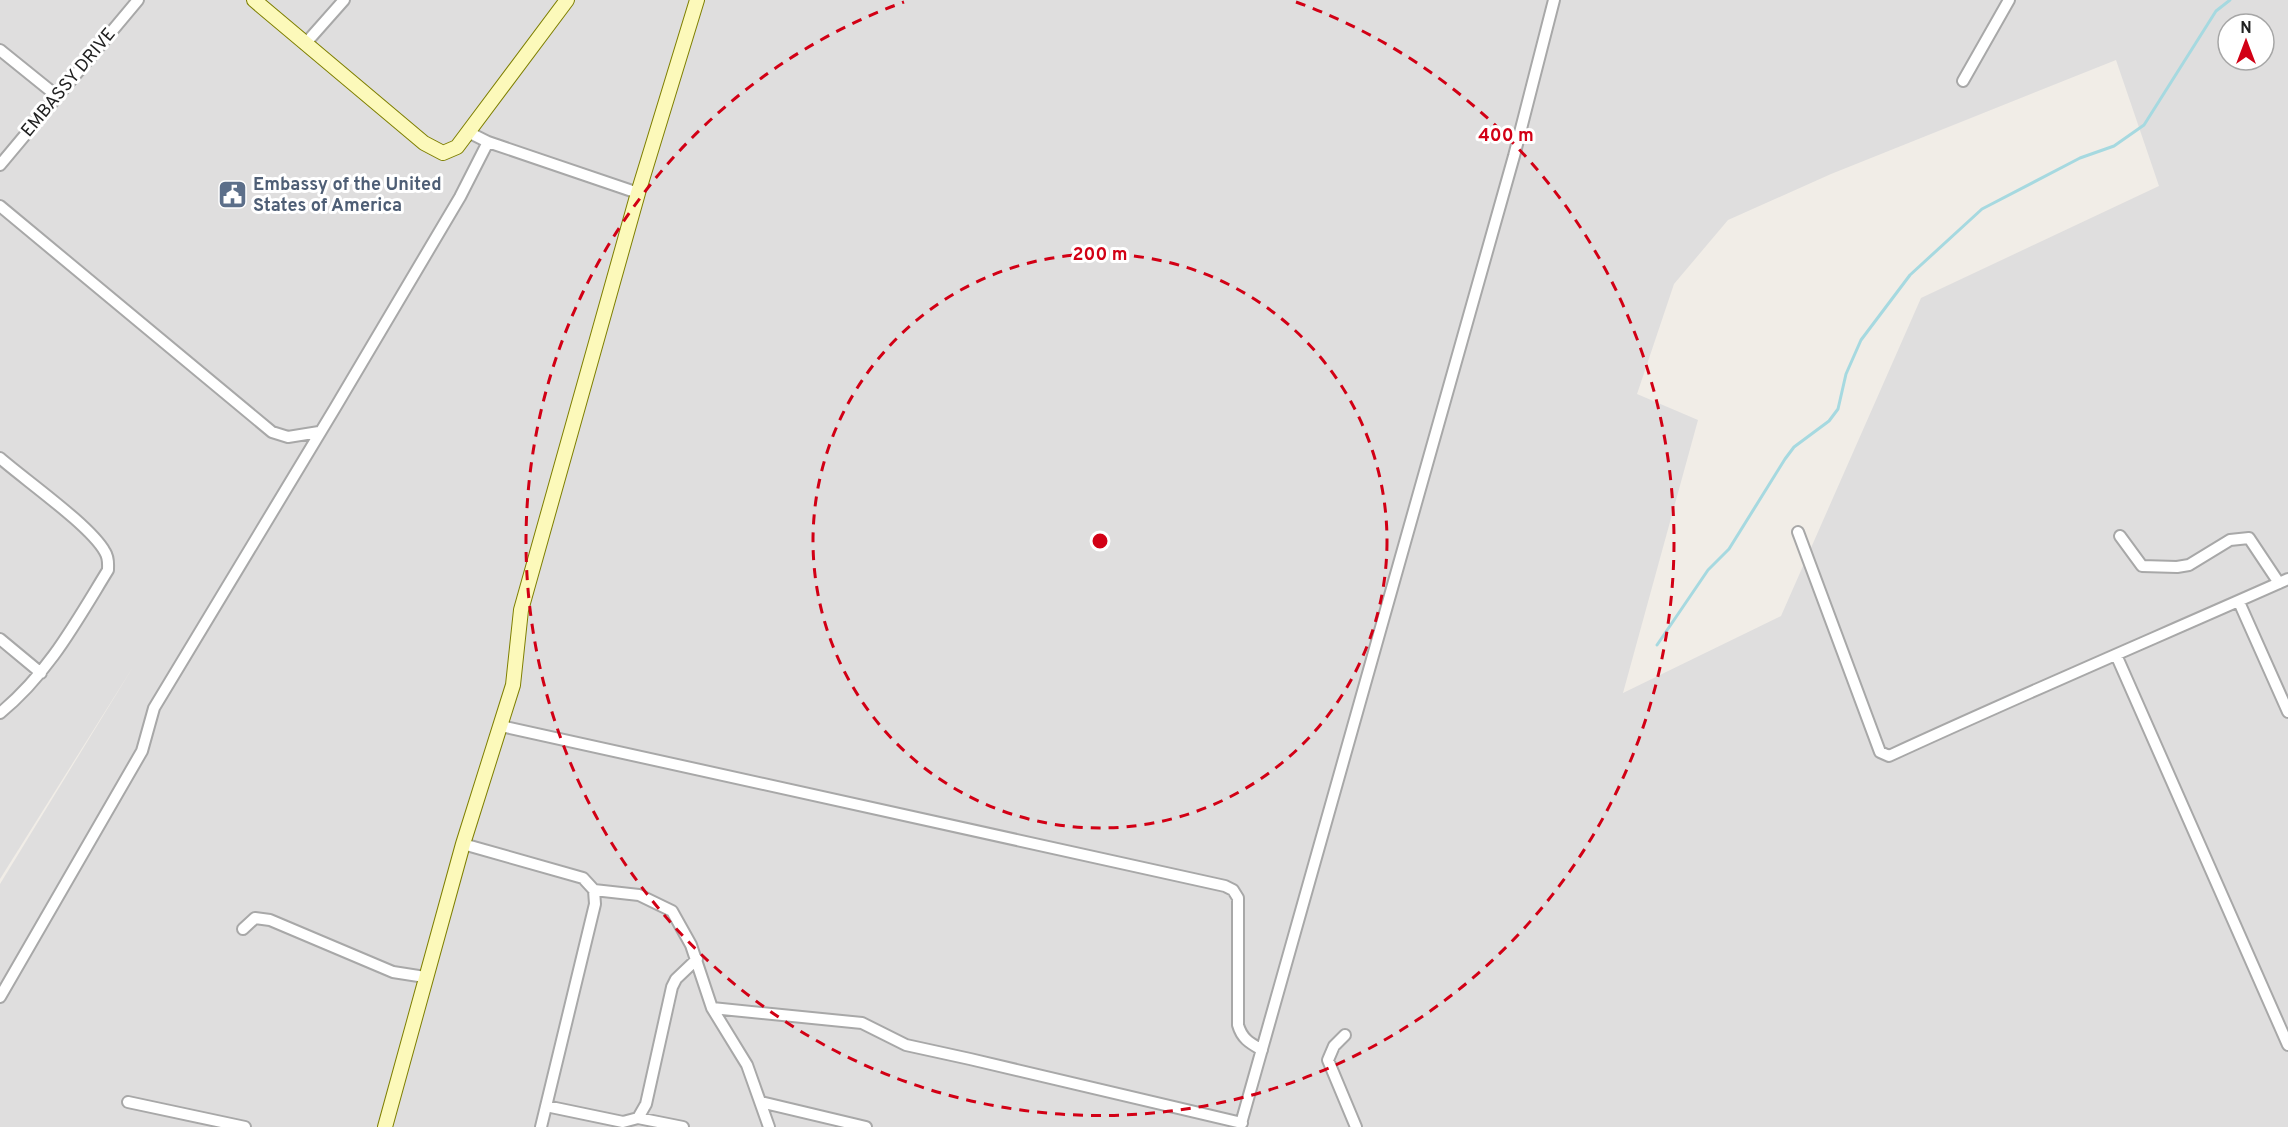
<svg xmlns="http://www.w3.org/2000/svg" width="2288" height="1127" font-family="Overpass,sans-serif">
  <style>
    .residential { fill: #dfdede; fill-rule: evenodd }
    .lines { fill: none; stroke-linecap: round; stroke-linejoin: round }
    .stream { stroke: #a6d9e0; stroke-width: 3 }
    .street-casing { stroke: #a8a8a8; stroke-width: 14 }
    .secondary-casing { stroke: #7e7f00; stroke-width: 16 }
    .street { stroke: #fff; stroke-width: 10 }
    .secondary { stroke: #fcf9ba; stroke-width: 14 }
    .ring { fill: none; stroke: #d20015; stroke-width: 3; stroke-dasharray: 10 8 }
    .labels { text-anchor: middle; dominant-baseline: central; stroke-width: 6; stroke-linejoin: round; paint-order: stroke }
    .street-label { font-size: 18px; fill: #212121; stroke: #fff }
    .service-label { font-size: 18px; font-weight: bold; fill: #4e5e75; stroke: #fff; text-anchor: start }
    .centre { fill: #d20015; stroke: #fff; stroke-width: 3 }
    .ring-label { font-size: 18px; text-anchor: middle; font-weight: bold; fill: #d20015; stroke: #fff; stroke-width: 6; stroke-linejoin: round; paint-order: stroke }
  </style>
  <rect width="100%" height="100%" fill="#f1ede7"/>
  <path class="residential" d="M0,0H2288V1127H0V884L133,667L0,879ZM2228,24H2264V60H2228ZM2116,60L2159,186L1921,298L1781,616L1623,693L1698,420L1637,394L1674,284L1728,220L1831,174Z"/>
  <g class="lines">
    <path class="stream" d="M1657,645L1708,570L1729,549L1785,459L1794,447L1829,421L1838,409L1846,374L1861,340L1910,275L1982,209L2080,158L2114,146L2144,125L2216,11L2230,0"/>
    <defs>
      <path id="street" d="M305,44L344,0
        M0,50L57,96
        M1963,81L2009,0
        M468,132L488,142L638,193
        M0,165L138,0
        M0,206L272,432L288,437L319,432
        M0,458C25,480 91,526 105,552C109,558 108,564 108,570C76,622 48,674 0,713
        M1798,532L1880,752L1889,756C2021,695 2155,638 2288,579
        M2120,536L2142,566L2177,567L2189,565L2230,540L2249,538L2279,583
        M2239,602L2288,712
        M0,639L41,673
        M2117,657L2288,1045
        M501,726L1225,886L1233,890L1238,898V1025C1242,1039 1250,1043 1262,1050
        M463,844L583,878L594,890L595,904L541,1127
        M594,890L639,895L672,911L691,945L712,1008L747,1065L769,1127
        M243,929L255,918L270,920L393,972L425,977
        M0,997L142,751L154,708L335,408L460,197L488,142
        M712,1008L862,1023L906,1045L970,1059L1242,1123
        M1345,1035L1334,1046L1328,1060L1356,1127
        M128,1102L245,1127
        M761,1102L866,1127
        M546,1106L623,1122L638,1118L646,1104L672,987L676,979L697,959
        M638,1118L683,1127
        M1240,1127L1514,156L1554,0"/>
      <path id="secondary" d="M254,0L424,143L443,153L457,147L567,0
        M385,1127L463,844L513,685L521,610L638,193L697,0"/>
    </defs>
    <use href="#street" class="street-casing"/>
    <use href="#secondary" class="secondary-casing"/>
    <use href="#street" class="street"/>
    <use href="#secondary" class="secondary"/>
  </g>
  <g class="ring">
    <circle cx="1100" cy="541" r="287"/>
    <path d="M1296 2A574 574 0 1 1 904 2"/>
  </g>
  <defs>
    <symbol id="civic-square" viewBox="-11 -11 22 22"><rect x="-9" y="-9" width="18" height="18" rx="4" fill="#5c6f8a" stroke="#fff"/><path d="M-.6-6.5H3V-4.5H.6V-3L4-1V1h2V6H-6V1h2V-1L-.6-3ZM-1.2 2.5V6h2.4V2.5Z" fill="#fff"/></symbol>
  </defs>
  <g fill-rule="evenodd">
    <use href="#civic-square" x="216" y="178" width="33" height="33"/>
  </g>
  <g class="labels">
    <g class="street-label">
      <text transform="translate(69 83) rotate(-50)">EMBASSY DRIVE</text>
    </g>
    <g class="service-label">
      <text x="253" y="185">Embassy of the United<tspan x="253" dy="21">States of America</tspan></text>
    </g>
  </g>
  <circle cx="1100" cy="541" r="9" class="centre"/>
  <g class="ring-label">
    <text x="1506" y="141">400 m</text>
    <text x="1100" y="260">200 m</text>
  </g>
  <g transform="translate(2246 42)"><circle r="28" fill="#ffffff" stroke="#a6a6a6" stroke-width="1.5"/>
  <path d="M0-4.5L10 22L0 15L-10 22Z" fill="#d20015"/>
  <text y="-9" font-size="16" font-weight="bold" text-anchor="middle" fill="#212121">N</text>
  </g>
</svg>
